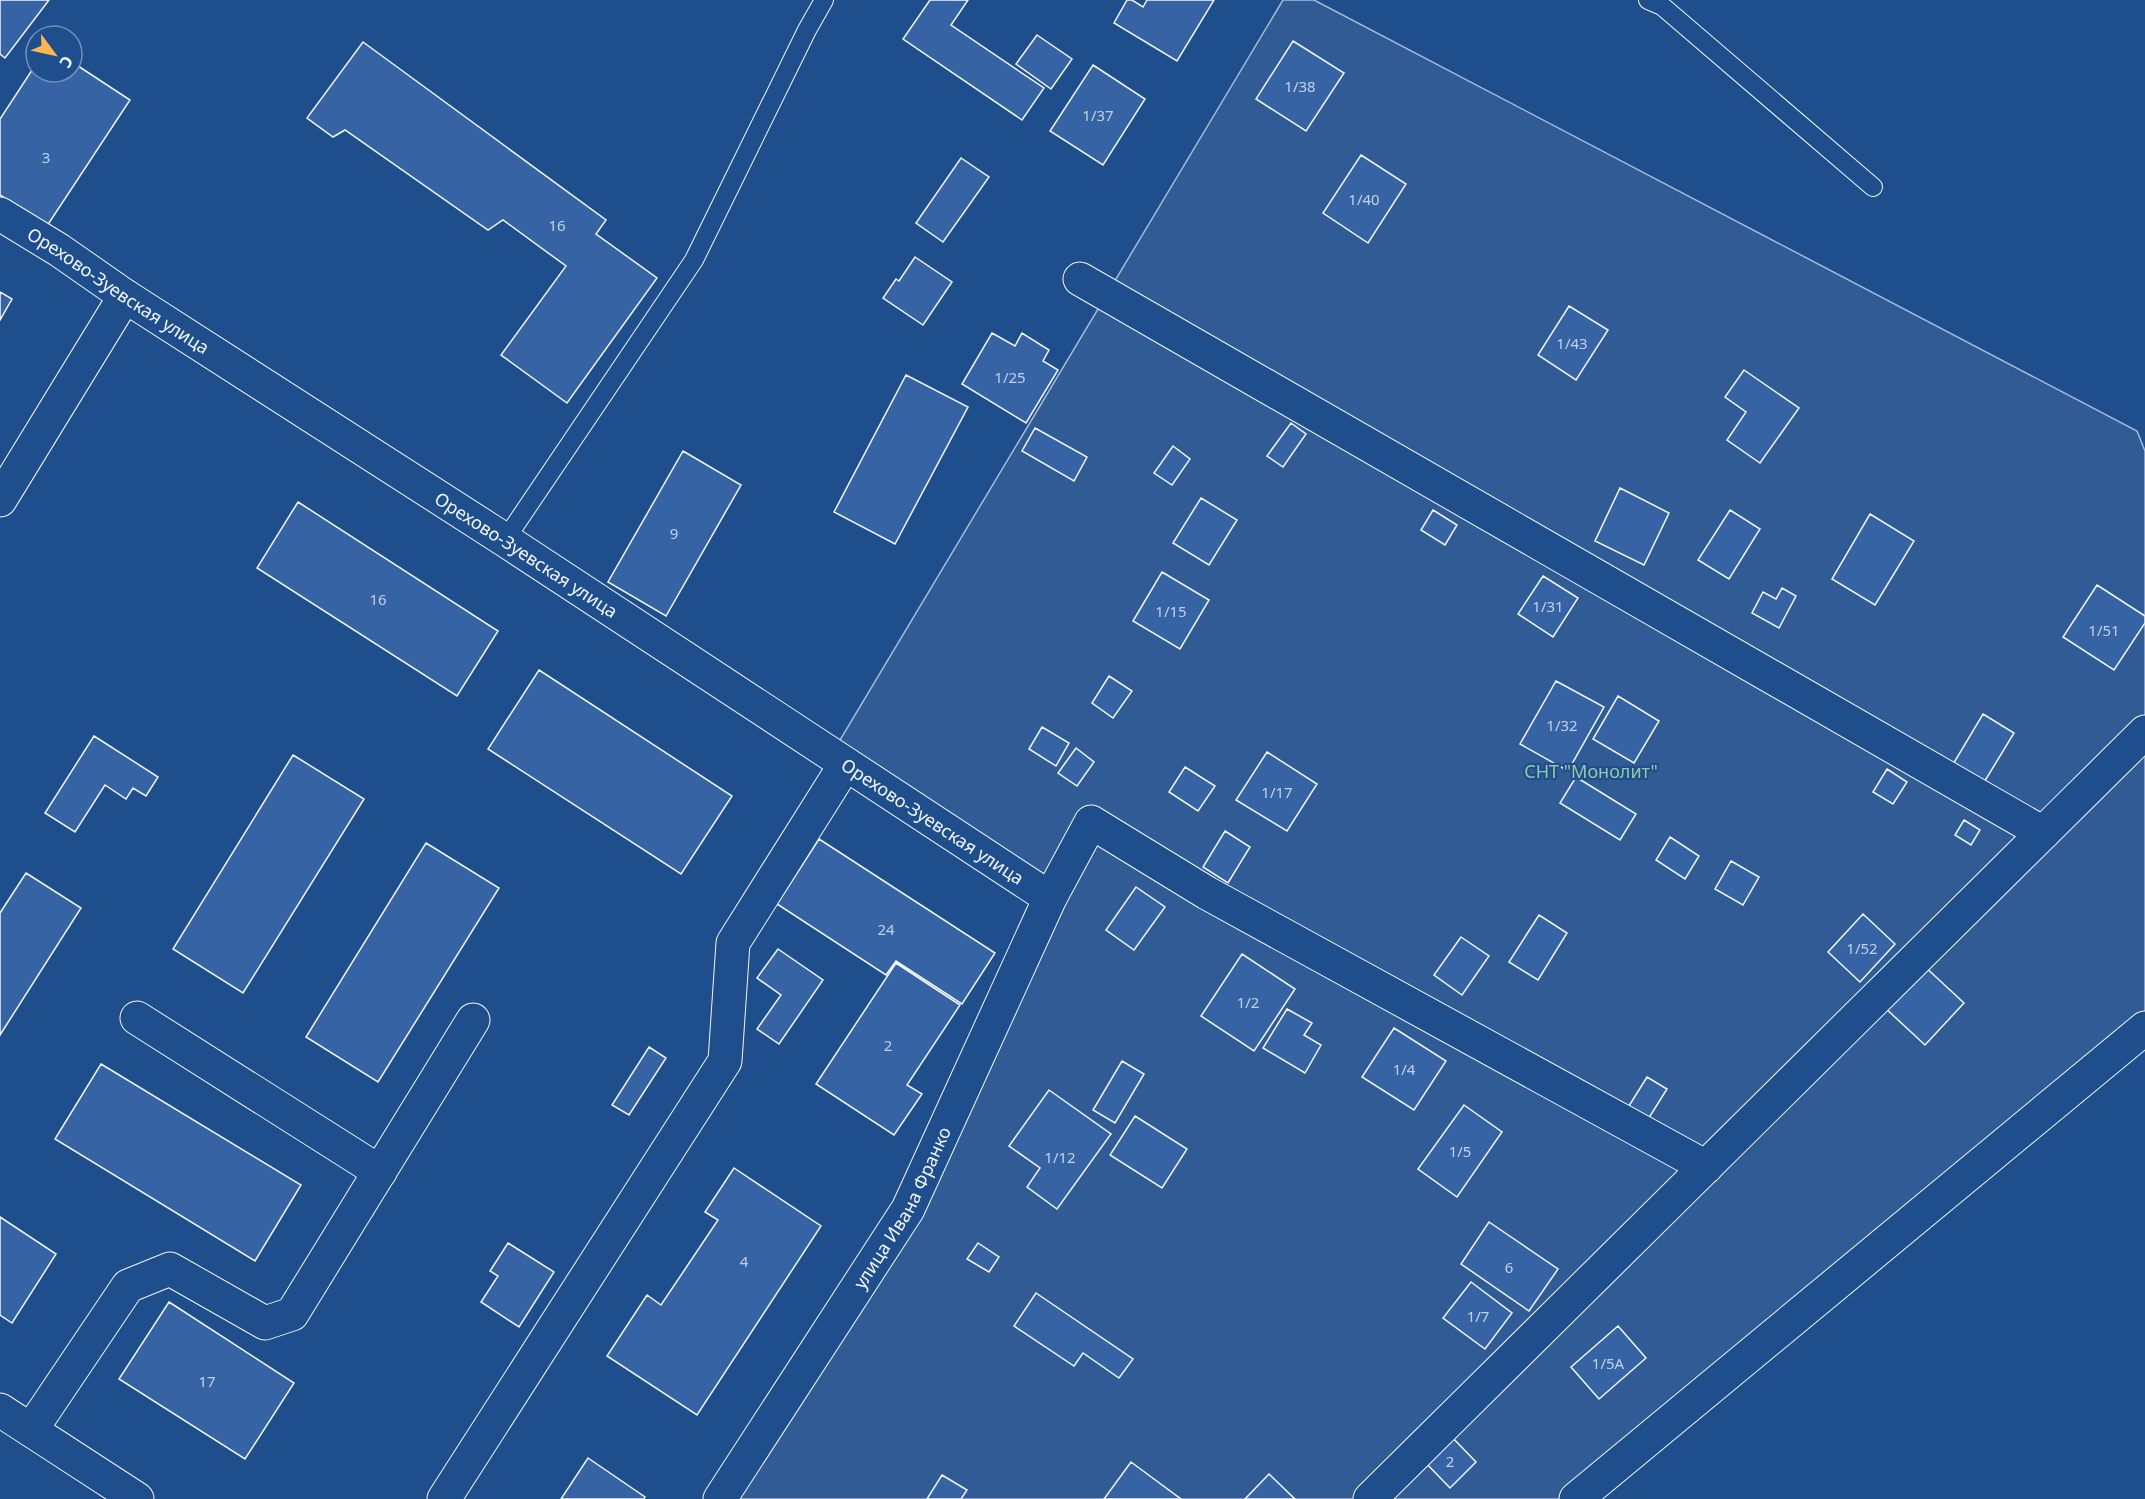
<svg xmlns="http://www.w3.org/2000/svg" width="2145" height="1499" font-family="'Noto Sans',sans-serif">
  <style>
    .built { fill: #305b95; stroke: #a8bbd7; stroke-width: 1.5 }
    .building { fill: #3563a3; stroke: #f2f6ff; stroke-width: 1.5 }
    .lines { fill: none; stroke-linecap: round; stroke-linejoin: round }
    .service-casing { stroke: #f2f6ff; stroke-width: 20 }
    .minor-casing { stroke: #f2f6ff; stroke-width: 35 }
    .service { stroke: #1f4e8c; stroke-width: 18 }
    .minor { stroke: #1f4e8c; stroke-width: 33 }
    .labels { text-anchor: middle; dominant-baseline: central; stroke-width: 4.5; stroke-linejoin: round; paint-order: stroke }
    .number-label { font-size: 15px; fill: #c3d1e8 }
    .street-label { font-size: 18px; fill: #f2f6ff; stroke: #1f4e8c }
    .park-label { font-size: 18px; fill: #97c8a6; stroke: #1f4e8c }
  </style>
  <rect width="100%" height="100%" fill="#1f4e8c"/>
  <path class="built" d="M1283,0H1314L2137,431L2145,451V1030L1584,1499H710L908,1209L1050,898L831,755Z"/>
  <path class="building" d="M0,0H49L5,58L0,54Z
    M930,0H968L951,25L1044,88L1022,120L903,39Z
    M1127,0H1132L1143,7L1147,0H1214L1177,61L1114,23Z
    M1037,35L1072,59L1051,89L1016,64Z
    M1293,41L1344,73L1306,131L1256,99Z
    M363,42L606,220L596,234L657,278L567,403L501,355L566,266L503,220L488,230L345,130L333,137L307,118Z
    M72,62L130,100L47,226L0,195V119L36,64V72H72Z
    M1093,65L1145,99L1103,165L1050,131Z
    M1361,155L1406,184L1368,243L1323,213Z
    M961,158L989,177L943,242L916,223Z
    M915,257L952,282L923,325L883,298L896,279L899,281Z
    M0,292L12,299L0,320Z
    M1569,306L1608,330L1576,380L1538,355Z
    M992,333L1015,346L1022,333L1049,350L1043,361L1058,370L1026,423L962,384Z
    M1744,370L1799,408L1760,463L1727,440L1746,412L1725,397Z
    M906,375L968,407L895,544L834,512Z
    M1291,423L1306,434L1283,467L1267,456Z
    M1035,428L1087,457L1074,481L1022,451Z
    M1173,446L1190,459L1172,485L1154,473Z
    M683,451L741,485L666,616L608,582Z
    M1620,488L1669,513L1644,565L1595,541Z
    M1201,498L1237,520L1209,565L1173,543Z
    M298,502L498,631L457,696L257,568Z
    M1433,510L1457,525L1445,545L1421,530Z
    M1730,510L1760,529L1729,579L1698,560Z
    M1870,514L1914,541L1875,605L1832,579Z
    M1162,572L1209,600L1180,649L1133,621Z
    M1543,576L1578,598L1553,637L1518,614Z
    M2097,585L2145,616V623L2114,670L2063,637Z
    M1782,588L1796,596L1779,628L1752,613L1763,592L1776,599Z
    M539,670L732,796L681,874L488,749Z
    M1109,676L1132,691L1113,718L1092,703Z
    M1556,681L1604,707L1568,771L1520,744Z
    M1618,696L1659,721L1634,763L1593,739Z
    M1983,714L2014,733L1983,784L1952,766Z
    M1042,727L1069,743L1056,766L1029,749Z
    M94,736L158,777L146,796L133,788L126,799L105,785L75,832L45,813Z
    M1076,748L1094,762L1077,786L1058,773Z
    M1267,752L1317,784L1287,831L1236,800Z
    M293,755L364,799L243,993L173,949Z
    M1185,767L1215,786L1198,811L1169,792Z
    M1887,769L1907,782L1893,804L1873,792Z
    M1576,777L1636,814L1620,840L1560,803Z
    M1964,820L1980,830L1971,845L1955,835Z
    M1225,831L1250,847L1228,883L1203,867Z
    M1670,837L1699,856L1685,879L1656,860Z
    M819,839L995,953L962,1004L896,961L886,975L777,904Z
    M426,843L499,888L378,1082L306,1037Z
    M1731,861L1759,877L1743,905L1715,889Z
    M26,873L81,908L0,1035V913Z
    M1136,887L1165,907L1134,950L1106,930Z
    M1863,914L1895,944L1860,982L1828,952Z
    M1539,915L1567,933L1538,980L1509,962Z
    M1461,937L1489,956L1462,995L1434,975Z
    M778,949L823,980L779,1044L757,1029L781,995L757,978Z
    M1242,954L1295,989L1254,1051L1201,1016Z
    M896,963L960,1005L907,1085L922,1094L894,1135L816,1084Z
    M1922,964L1964,1003L1925,1045L1883,1006Z
    M1287,1009L1312,1023L1304,1035L1321,1045L1305,1073L1263,1048Z
    M1394,1028L1446,1061L1414,1110L1362,1077Z
    M649,1047L666,1058L629,1115L612,1105Z
    M1122,1061L1144,1074L1115,1123L1093,1110Z
    M101,1064L301,1185L255,1261L55,1139Z
    M1647,1077L1667,1089L1647,1121L1627,1109Z
    M1049,1090L1111,1134L1057,1209L1027,1187L1040,1168L1009,1146Z
    M1464,1105L1502,1132L1457,1197L1418,1169Z
    M1135,1116L1187,1149L1162,1188L1110,1155Z
    M734,1168L821,1226L697,1415L607,1356L647,1295L661,1305L718,1220L705,1212Z
    M0,1217L56,1254L12,1323L0,1315Z
    M1489,1222L1558,1269L1529,1311L1461,1264Z
    M508,1243L554,1272L519,1327L481,1302L498,1276L490,1271Z
    M978,1243L999,1257L989,1272L967,1259Z
    M1471,1282L1512,1313L1485,1349L1443,1318Z
    M1036,1293L1133,1359L1119,1378L1083,1353L1074,1366L1014,1326Z
    M169,1302L294,1383L245,1459L119,1379Z
    M1618,1326L1646,1358L1599,1399L1571,1367Z
    M1449,1434L1476,1462L1450,1488L1423,1460Z
    M588,1458L645,1497L644,1499H561Z
    M1131,1462L1181,1499H1104Z
    M1269,1474L1295,1499H1245Z
    M942,1475L967,1490L961,1499H927Z"/>
  <g class="lines">
    <defs>
      <path id="service" d="M1648,0L1662,6L1873,187
        M505,540L694,260L807,30L824,0"/>
      <g id="minor">
        <path id="s1" d="M0,214L59,250L125,296L505,540L1050,898"/>
        <path d="M1080,279L2043,833"/>
        <path d="M0,500L125,296"/>
        <path d="M137,1018L380,1172"/>
        <path d="M0,1410L137,1499"/>
        <path d="M31,1430L128,1286L170,1269L265,1323L292,1314L473,1020"/>
        <path d="M444,1499L725,1061L733,943L845,765"/>
        <path id="s2" d="M720,1499L908,1209L1050,898L1091,822L1207,893L1706,1167"/>
        <path d="M1370,1499L2145,732"/>
        <path d="M1576,1499L2145,1028"/>
      </g>
    </defs>
    <use href="#service" class="service-casing"/>
    <use href="#minor" class="minor-casing"/>
    <use href="#service" class="service"/>
    <use href="#minor" class="minor"/>
  </g>
  <g class="labels">
    <g class="number-label">
      <text x="1300" y="86">1/38</text>
      <text x="1098" y="115">1/37</text>
      <text x="46" y="157">3</text>
      <text x="1364" y="199">1/40</text>
      <text x="557" y="225">16</text>
      <text x="1572" y="343">1/43</text>
      <text x="1010" y="377">1/25</text>
      <text x="674" y="533">9</text>
      <text x="378" y="599">16</text>
      <text x="1548" y="606">1/31</text>
      <text x="1171" y="611">1/15</text>
      <text x="2104" y="630">1/51</text>
      <text x="1562" y="725">1/32</text>
      <text x="1277" y="792">1/17</text>
      <text x="886" y="929">24</text>
      <text x="1862" y="948">1/52</text>
      <text x="1248" y="1002">1/2</text>
      <text x="888" y="1045">2</text>
      <text x="1404" y="1069">1/4</text>
      <text x="1460" y="1151">1/5</text>
      <text x="1060" y="1157">1/12</text>
      <text x="744" y="1261">4</text>
      <text x="1509" y="1267">6</text>
      <text x="1478" y="1316">1/7</text>
      <text x="1608" y="1363">1/5А</text>
      <text x="207" y="1381">17</text>
      <text x="1450" y="1461">2</text>
    </g>
    <g class="street-label">
      <text stroke="none"><textPath href="#s1" startOffset="141">Орехово-Зуевская улица</textPath></text>
      <text stroke="none"><textPath href="#s1" startOffset="627">Орехово-Зуевская улица</textPath></text>
      <text stroke="none"><textPath href="#s1" startOffset="1113">Орехово-Зуевская улица</textPath></text>
      <text stroke="none"><textPath href="#s2" startOffset="344">улица Ивана Франко</textPath></text>
    </g>
    <g class="park-label">
      <text x="1591" y="771">СНТ "Монолит"</text>
    </g>
  </g>
  <g transform="translate(54 54) rotate(123)"><circle r="28" fill="#1f4e8c" stroke="#7391ba" stroke-width="1.5"/>
  <path d="M0-4.5L10 22L0 15L-10 22Z" fill="#ffb74d"/>
  <text y="-9" font-size="16" font-weight="bold" text-anchor="middle" fill="#f2f6ff">С</text>
  </g>
</svg>
